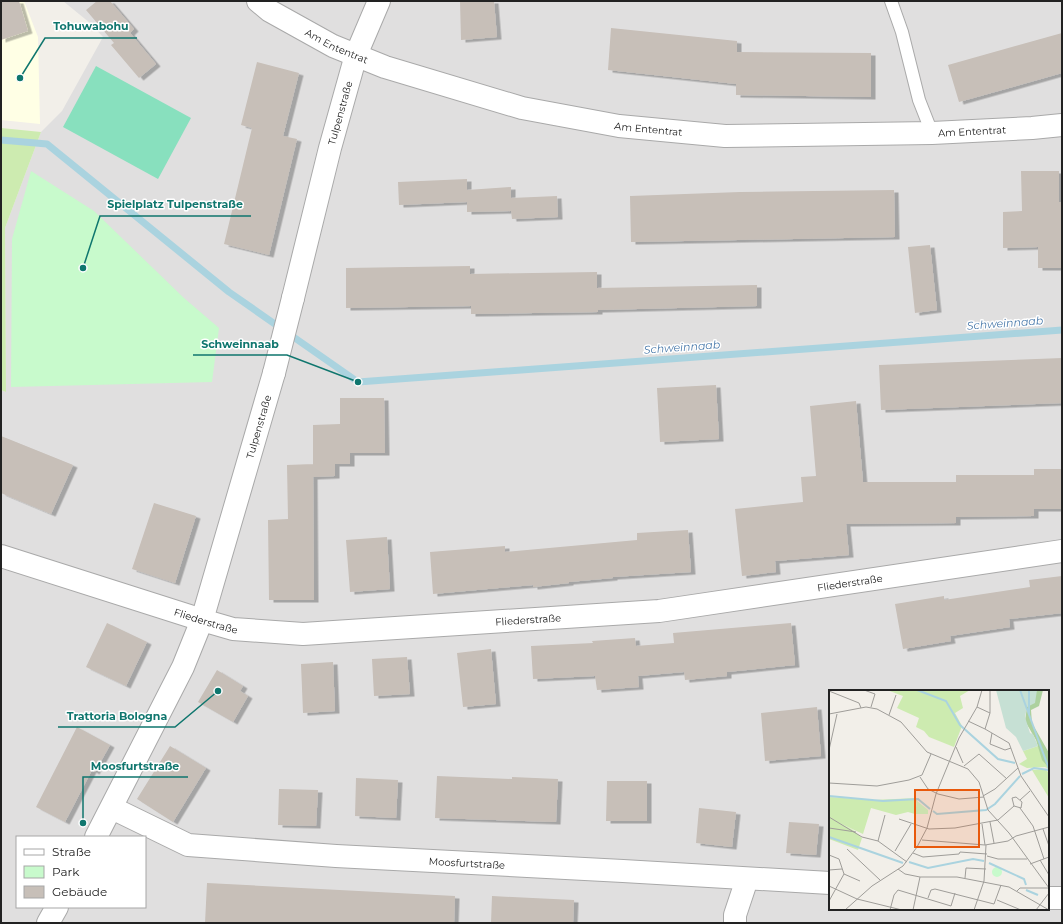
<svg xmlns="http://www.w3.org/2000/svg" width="1063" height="924" font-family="Montserrat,sans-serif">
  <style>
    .residential { fill: #e0dfdf; fill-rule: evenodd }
    .education { fill: #ffffe5 }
    .grass { fill: #cdebb0 }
    .park { fill: #c8facc }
    .pitch { fill: #88e0be }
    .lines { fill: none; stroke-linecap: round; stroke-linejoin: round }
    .stream { stroke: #aad3df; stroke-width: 7 }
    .building { fill: #c7bfb8; filter: url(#shadow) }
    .service-casing { stroke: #a9a9a9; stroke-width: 14 }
    .minor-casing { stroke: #a9a9a9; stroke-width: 24 }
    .tertiary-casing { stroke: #a9a9a9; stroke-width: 24 }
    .service { stroke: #fff; stroke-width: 12 }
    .minor { stroke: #fff; stroke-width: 22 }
    .tertiary { stroke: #fff; stroke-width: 22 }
    .labels { text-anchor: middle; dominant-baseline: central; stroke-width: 3; stroke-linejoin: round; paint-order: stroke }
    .street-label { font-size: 10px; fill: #222; stroke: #fff }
    .water-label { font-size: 11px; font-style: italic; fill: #4a7aab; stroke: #fff }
    .inset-river { fill: none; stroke: #aad3df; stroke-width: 2 }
    .inset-road { fill: none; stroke: #9f9d99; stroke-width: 1 }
    .view { fill: #e8590c; fill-opacity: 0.15; stroke: #e8590c; stroke-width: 2 }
    .inset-edge { fill: none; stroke: #222; stroke-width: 2 }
    .leader { fill: none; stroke: #0f766e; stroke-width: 1.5 }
    .callout-dot { fill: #0f766e; stroke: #fff; stroke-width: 1.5 }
    .callout-label { font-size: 11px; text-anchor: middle; font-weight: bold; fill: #0f766e; stroke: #fff; stroke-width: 3; stroke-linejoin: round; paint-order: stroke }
  </style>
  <defs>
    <filter id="shadow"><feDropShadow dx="4.5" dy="2.5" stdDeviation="0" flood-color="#0004"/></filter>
  </defs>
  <rect width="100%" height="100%" fill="#f2efe9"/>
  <path class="residential" d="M63,1H1062V923H1V390L6,392L5,228L41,132L62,111L103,37L90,23ZM830,691H1048V909H830ZM17,837H145V907H17Z"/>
  <path class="education" d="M1,1H24L38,37L40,124L1,120Z"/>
  <path class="grass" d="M1,128L41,132L5,228L6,392L1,390Z"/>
  <path class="park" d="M31,171L94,211L184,298L219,328L212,382L11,387L12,239Z"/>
  <path class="pitch" d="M96,66L191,118L158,179L63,127Z"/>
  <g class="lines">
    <path class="stream" d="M1,140L47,144L229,292L358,382L1062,330"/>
  </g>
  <path class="building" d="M1,1H19L28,31L1,40Z
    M97,1H110L134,29L130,33L156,64L139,78L111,45L114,43L86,10Z
    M460,1H494L497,37L461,40Z
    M611,28L737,41V52L871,53V97L736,95V84L608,70Z
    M1062,33V73L959,102L948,65Z
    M257,62L299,73L283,136L297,139L269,255L224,244L252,128L241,125Z
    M1021,171H1059V202H1062V268H1038V247L1003,248V212L1022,211Z
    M467,179V190L511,187V198L557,196L558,217L512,219L511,211L467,212V202L399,205L398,182Z
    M894,190L895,237L631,242L630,196L740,192Z
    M930,245L937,310L915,313L908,247Z
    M470,266V274L597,272V288L757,285V306L598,310V312L471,314V306L346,308V268Z
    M1062,358V403L881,410L879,365Z
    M716,385L719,439L660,442L657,388Z
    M340,398H384L385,453H350V464H335V476L313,477V425L340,424Z
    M856,401L863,482H956V475H1034V469H1062V509H1034V516L956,517V523L846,524L849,555L775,561L776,572L742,576L735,509L803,502L801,477L816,476L810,406Z
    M1,436L73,465L51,514L1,493Z
    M313,464L314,600H269L268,520L288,519L287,465Z
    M154,503L196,516L175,583L132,569Z
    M688,530L691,572L613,577V578L569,582V583L533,587V585L433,594L430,552L505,546V552L637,540V533Z
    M387,537L390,589L350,592L346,540Z
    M1062,576V613L1009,619L1010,627L950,636L951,641L903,649L895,604L944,596V600L1030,587L1029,580Z
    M107,623L147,642L126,686L86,667Z
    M791,623L795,665L727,672V676L685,680L684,672L638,676L639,687L597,690L595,676L533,679L531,646L593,643L592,641L635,638L636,646L674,643L673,633Z
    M491,649L496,704L463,707L457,653Z
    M407,657L410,694L374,696L372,659Z
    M333,662L335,711L303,713L301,664Z
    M217,670L243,686L240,691L248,696L233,722L198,702Z
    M817,707L821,756L765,761L761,713Z
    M77,727L110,745L95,772L92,770L65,822L36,807Z
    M170,746L206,768L173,822L137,799Z
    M437,776L512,779V777L558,779L556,822L435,818Z
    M356,778L398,780L396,818L355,816Z
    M607,781H647V821H606Z
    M279,789L318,790L316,826L278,825Z
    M699,808L736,812L732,847L696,843Z
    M789,822L819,824L816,855L786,853Z
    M207,883L455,896L454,923H205Z
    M492,896L574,900L573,923H491Z"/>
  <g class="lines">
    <defs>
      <path id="service" d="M891,1L902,32L919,100L932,133"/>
      <g id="minor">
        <path id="s1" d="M258,1L270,11L333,46L385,67L522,108L619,126L725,136L932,133L1032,128L1062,125"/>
        <path d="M274,373L293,298"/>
        <path id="s2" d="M1,556L202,620L233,629L303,634L659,611L1062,551"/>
        <path id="s3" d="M112,808L188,845L336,856L623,871L830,883"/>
        <path d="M1048,898H1062"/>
        <path d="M735,923V915L747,879"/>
      </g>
      <g id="tertiary">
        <path id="s4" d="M293,298L330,148L356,55L379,1"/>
        <path id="s5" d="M96,837L183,667L202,620L274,373"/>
        <path d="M48,923L57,907"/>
      </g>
    </defs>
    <use href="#service" class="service-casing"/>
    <use href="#minor" class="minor-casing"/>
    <use href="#tertiary" class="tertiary-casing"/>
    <use href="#service" class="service"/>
    <use href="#minor" class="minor"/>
    <use href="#tertiary" class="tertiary"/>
  </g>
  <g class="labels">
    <g class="street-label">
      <text stroke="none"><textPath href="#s1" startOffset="91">Am Ententrat</textPath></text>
      <text stroke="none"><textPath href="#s4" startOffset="191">Tulpenstraße</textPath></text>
      <text stroke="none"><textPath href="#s1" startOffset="415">Am Ententrat</textPath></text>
      <text stroke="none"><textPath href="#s1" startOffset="739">Am Ententrat</textPath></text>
      <text stroke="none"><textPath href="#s5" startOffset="443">Tulpenstraße</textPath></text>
      <text stroke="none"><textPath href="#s2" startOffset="863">Fliederstraße</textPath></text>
      <text stroke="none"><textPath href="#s2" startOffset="215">Fliederstraße</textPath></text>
      <text stroke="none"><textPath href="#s2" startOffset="539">Fliederstraße</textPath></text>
      <text stroke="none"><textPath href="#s3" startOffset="364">Moosfurtstraße</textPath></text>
    </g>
    <g class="water-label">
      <text transform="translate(1005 323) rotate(-4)">Schweinnaab</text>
      <text transform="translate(682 347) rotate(-4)">Schweinnaab</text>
    </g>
  </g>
  <g transform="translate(829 690)">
    <rect width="220" height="220" fill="#f2efe9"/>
    <path d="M58,0H141L131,6L134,18L126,23L133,36L125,57L100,47L95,41L87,37L90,28L68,18L74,6ZM209,56L220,79L216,77L198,78L190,74L198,69L194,61ZM216,79L220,83V108L203,80ZM0,107L44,110L88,108L86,124L79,122L67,125L42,118L34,144L8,132L24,140L33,148L29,160L0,149Z" fill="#cdebb0"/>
    <path d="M208,0H214L210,16L202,20L203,33L220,63V78L213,70L207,50L196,31L198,17Z" fill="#add19e"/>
    <path d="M167,0H208L206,13L198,17L196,27L201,43L204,44L209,56L194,61L187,47L177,38Z" fill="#c6e0d4"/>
    <path d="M88,111L99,120V124H86ZM163 182a5 5 0 1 1 10 0a5 5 0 1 1-10 0Z" fill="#c8facc"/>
    <path class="inset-river" d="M88,0L117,11L131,35L169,69L186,73M191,0L220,79M200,0V25M193,84L205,78L220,80M0,106L54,111L89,109L101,119M104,121L108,124L157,120L166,114L191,86M0,147L74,173M80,172L99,178L144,169L155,171M160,173L195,189L197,195M197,200L209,205"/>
    <path class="inset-road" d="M35,0L46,4L42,17M0,1L30,13L32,18M161,23V0M0,24L37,17L48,19L72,32L98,62L139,79L150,92L159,120L180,143L220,198M60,25L67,5M139,31L156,39L161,23L148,17M156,39L180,53L192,86L220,127M163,43L161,54L176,60L182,58M127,57L134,73M0,60L8,24M135,76L150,64L178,89M91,87L99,99L109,104L130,109L155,107M0,93L48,96L80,90L93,85L102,64M154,106L166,99L189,78M191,110L201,101M191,118L204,136L215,169M0,127L33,147L49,151L78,172M70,129L100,139L126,138L169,130L185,116L192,118L193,112L187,107L183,108L185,116M161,132L165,153M153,134L156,155M0,138L27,142M214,139L220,156M93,150L156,155L179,151L187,146L220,137M49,151L56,125M18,159L51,190M66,161L82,134M84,163L94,167L130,164L131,162L158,164M0,165L10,169L15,184L0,211M158,166L169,169H198M211,170L220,185M201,174L220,167M69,179L76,184L91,187H128L180,197L220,220M0,180L13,179M15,184L31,191M136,188L137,178L157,179M0,196L28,209L73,220M188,201L191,198H219M99,208L102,200L106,199L165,214L172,195M168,210L192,220M16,220L43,196L74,176L88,157L98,138L107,104L130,48L148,17L153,0M61,220L65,205L69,200L122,216L126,203M84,220L91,187M145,220L155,191L157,155M207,220L220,203"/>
    <path class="view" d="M86,100H150V157H86Z"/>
    <rect width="220" height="220" class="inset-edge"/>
  </g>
  <path class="leader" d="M20 78L45 38H137M83 268L100 216H251M358 382L287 355H193M218 691L175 727H58M83 823L83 777H188"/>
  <g class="callout-dot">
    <circle cx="20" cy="78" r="4"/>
    <circle cx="83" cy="268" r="4"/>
    <circle cx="358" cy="382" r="4"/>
    <circle cx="218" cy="691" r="4"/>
    <circle cx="83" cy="823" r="4"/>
  </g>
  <g class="callout-label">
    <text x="91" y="30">Tohuwabohu</text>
    <text x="175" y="208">Spielplatz Tulpenstraße</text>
    <text x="240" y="348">Schweinnaab</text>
    <text x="117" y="720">Trattoria Bologna</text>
    <text x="135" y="770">Moosfurtstraße</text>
  </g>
  <rect width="1063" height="924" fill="none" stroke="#222222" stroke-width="4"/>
  <rect x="16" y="836" width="130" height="72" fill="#ffffff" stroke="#a7a7a7"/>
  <rect x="24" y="849" width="20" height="6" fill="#ffffff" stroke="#a7a7a7"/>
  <text x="52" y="856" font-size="12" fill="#222222">Straße</text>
  <rect x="24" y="866" width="20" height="12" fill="#c8facc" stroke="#a7a7a7"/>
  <text x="52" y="876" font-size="12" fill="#222222">Park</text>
  <rect x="24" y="886" width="20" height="12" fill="#c7bfb8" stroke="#a7a7a7"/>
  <text x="52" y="896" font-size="12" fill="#222222">Gebäude</text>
</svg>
